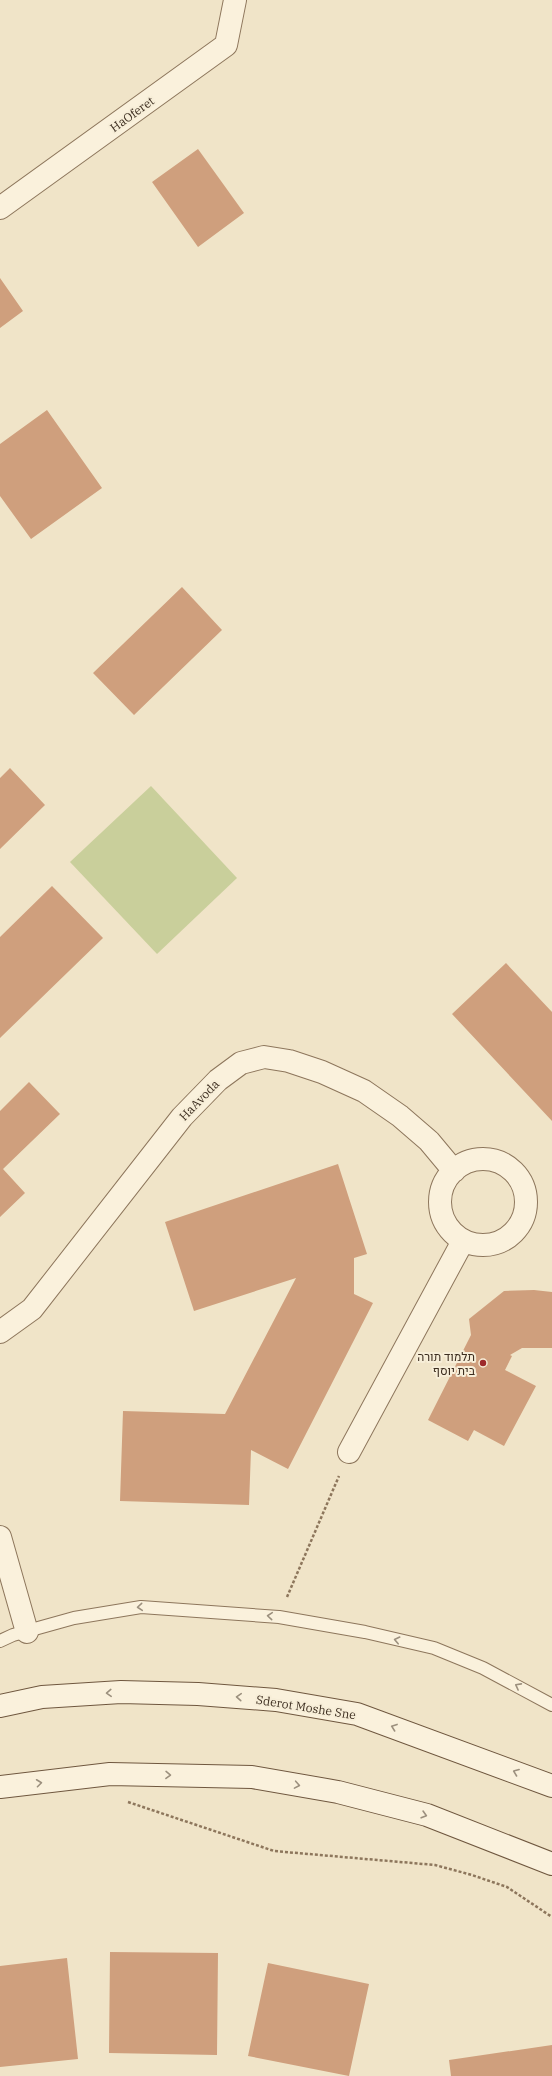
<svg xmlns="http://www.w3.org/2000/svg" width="552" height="2076" font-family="'IBM Plex Serif',Heebo,serif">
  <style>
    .pitch { fill: #c9cf9b }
    .building { fill: #cf9f7d }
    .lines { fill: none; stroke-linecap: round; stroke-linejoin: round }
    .service-casing { stroke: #8d765c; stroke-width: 14 }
    .minor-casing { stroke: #8d765c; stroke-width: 24 }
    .secondary-casing { stroke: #6f573f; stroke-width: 24 }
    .path { stroke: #8d765c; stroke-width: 2.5; stroke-dasharray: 3 2; stroke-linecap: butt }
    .service { stroke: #faf1dc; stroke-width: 12 }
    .minor { stroke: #faf1dc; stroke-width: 22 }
    .secondary { stroke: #faf1dc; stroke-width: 22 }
    .oneway { stroke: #9c907e }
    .poi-dot { fill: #9e2a2b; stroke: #f7eed8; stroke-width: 1.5 }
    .labels { text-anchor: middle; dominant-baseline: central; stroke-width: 4; stroke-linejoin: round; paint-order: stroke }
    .street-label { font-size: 12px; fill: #3d2e20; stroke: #f7eed8 }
    .poi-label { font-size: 12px; fill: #3d2e20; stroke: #f7eed8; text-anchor: end }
  </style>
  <rect width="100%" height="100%" fill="#f0e4c8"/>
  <path class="pitch" d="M151,786L237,878L157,954L70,862Z"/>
  <path class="building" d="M198,149L244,213L198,247L152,182Z
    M0,278L23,311L0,328Z
    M47,410L102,488L31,539L0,496V444Z
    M182,587L222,630L134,715L93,673Z
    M10,768L45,805L0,849V778Z
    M52,886L103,938L0,1038V937Z
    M506,963L552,1012V1121L452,1014Z
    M29,1082L60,1114L3,1169L25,1193L0,1217V1111Z
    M338,1164L367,1254L354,1258V1294L373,1303L288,1469L251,1450L249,1505L120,1501L123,1411L225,1414L296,1278L194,1311L165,1222Z
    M534,1290L552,1292V1348H522L510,1355L512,1356L505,1370L536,1386L504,1446L474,1430L468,1441L428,1420L471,1335L469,1319L504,1291Z
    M110,1952L218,1953L217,2055L109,2053Z
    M67,1958L78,2059L0,2067V1966Z
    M268,1963L369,1984L349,2076L248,2056Z
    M552,2045V2076H451L449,2060Z"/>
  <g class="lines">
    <defs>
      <path id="service" d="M0,1641L13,1635L74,1618L141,1607L279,1617L365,1632L434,1648L483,1668L552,1705"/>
      <path id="minor" d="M0,208L226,45L235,0
        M440 1202a43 43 0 1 1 86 0a43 43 0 1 1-86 0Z
        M0,1332L32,1309L182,1117L218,1080L241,1063L264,1057L289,1061L322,1072L364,1091L400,1116L429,1141L454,1171
        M349,1452L463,1241
        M0,1537L27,1632"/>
      <path id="secondary" d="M0,1706L42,1697L121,1692L198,1694L276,1700L357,1714L552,1786
        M0,1787L110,1774L252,1777L338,1792L427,1815L552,1864"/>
    </defs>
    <use href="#service" class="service-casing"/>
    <use href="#minor" class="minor-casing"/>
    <use href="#secondary" class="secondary-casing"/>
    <path class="path" d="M287,1597L339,1476
      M128,1802L274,1851L435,1865L472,1875L507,1887L552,1917"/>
    <use href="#service" class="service"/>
    <use href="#minor" class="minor"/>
    <use href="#secondary" class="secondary"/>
  </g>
  <defs><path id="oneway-chevron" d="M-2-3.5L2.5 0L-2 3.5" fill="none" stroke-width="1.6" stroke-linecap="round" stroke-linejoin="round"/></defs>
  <g class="oneway">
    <use href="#oneway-chevron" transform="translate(140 1607) rotate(175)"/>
    <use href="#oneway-chevron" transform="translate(270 1616) rotate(-175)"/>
    <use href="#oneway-chevron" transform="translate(397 1640) rotate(-167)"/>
    <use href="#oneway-chevron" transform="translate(518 1686) rotate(-152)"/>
    <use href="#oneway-chevron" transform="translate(109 1693) rotate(177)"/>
    <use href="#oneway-chevron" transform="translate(239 1697) rotate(-176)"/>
    <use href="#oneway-chevron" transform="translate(394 1727) rotate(-160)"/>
    <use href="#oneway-chevron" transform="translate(516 1772) rotate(-159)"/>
    <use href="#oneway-chevron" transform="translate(168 1775) rotate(1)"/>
    <use href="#oneway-chevron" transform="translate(39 1783) rotate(-7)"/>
    <use href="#oneway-chevron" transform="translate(297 1785) rotate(10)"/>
    <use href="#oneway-chevron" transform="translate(424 1815) rotate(16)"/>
  </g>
  <circle class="poi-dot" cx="483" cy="1363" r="4"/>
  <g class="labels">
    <g class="street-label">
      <text transform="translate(132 114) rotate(-36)">HaOferet</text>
      <text transform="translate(199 1100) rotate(-46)">HaAvoda</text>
      <text transform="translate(306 1707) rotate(9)">Sderot Moshe Sne</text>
    </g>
    <g class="poi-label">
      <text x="475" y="1356">תלמוד תורה<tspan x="475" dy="14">בית יוסף</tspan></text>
    </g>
  </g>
</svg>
